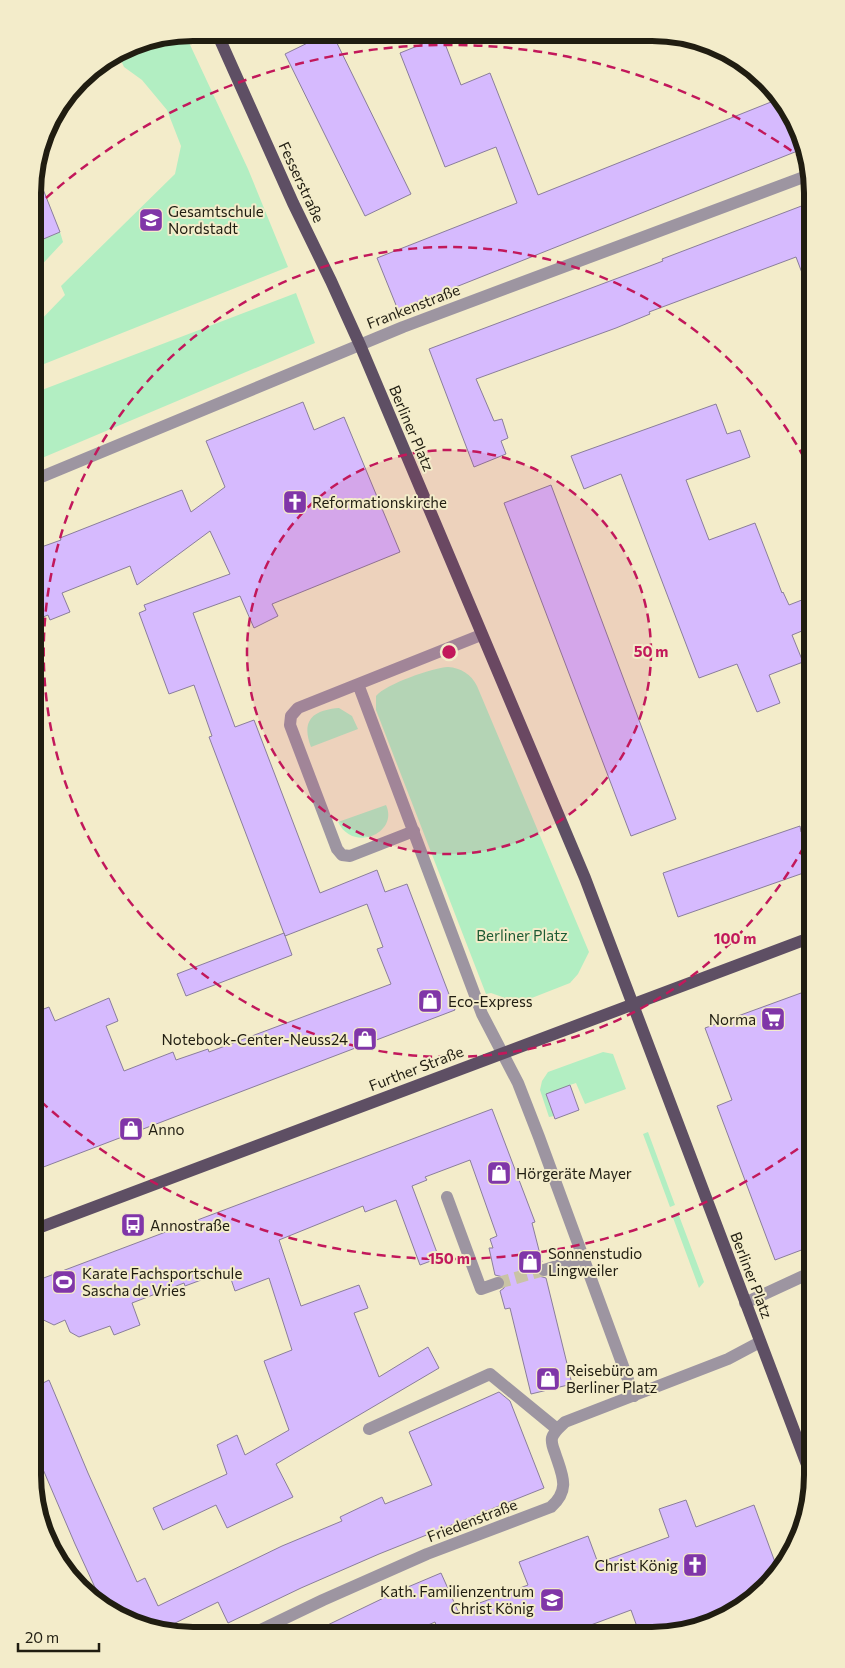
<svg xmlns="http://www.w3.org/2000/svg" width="845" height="1668" font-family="Commissioner,sans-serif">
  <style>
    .green { fill: #b2eec2 }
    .building { fill: #d6bafe; stroke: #8a7e9b }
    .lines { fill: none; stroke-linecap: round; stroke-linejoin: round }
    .minor-tunnel { stroke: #c9c3a5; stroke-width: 12; stroke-dasharray: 12 6; stroke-linecap: butt }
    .minor { stroke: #9d95a1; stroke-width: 12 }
    .major { stroke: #5e4f64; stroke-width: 12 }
    .ring { fill: none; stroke: #c2185b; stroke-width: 2.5; stroke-dasharray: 9 6 }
    .labels { text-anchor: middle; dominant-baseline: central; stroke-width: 4; stroke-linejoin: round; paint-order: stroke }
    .street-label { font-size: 15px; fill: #201d11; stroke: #f3ecca }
    .poi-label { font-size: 15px; fill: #201d11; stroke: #f3ecca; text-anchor: start }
    .park-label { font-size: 15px; fill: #1d5b34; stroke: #f3ecca }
    .rim { fill: none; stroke: #201d11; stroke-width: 6 }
    .centre { fill: #c2185b; stroke: #f3ecca; stroke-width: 2.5 }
    .ring-label { font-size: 15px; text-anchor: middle; font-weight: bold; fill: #c2185b; stroke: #f3ecca; stroke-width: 4; stroke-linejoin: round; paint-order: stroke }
  </style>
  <rect width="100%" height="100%" fill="#f3ecca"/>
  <path class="green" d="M185,34L248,169L288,267L34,368V327L65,295L61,286L175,174L181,146L167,110L142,80L124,67L118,54L132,45Z
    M60,232L63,242L34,273V243Z
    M296,293L315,343L42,458H34V393Z
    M448,667C461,668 471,674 477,686L589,952L578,974L570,983L519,1003L491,993L486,994L376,710V696C386,684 432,668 448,667Z
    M339,708L352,716L358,729L311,747C301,721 312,710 339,708Z
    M386,805C399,833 353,853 338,822Z
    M603,1052L613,1054L626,1089L585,1104L576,1083L570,1085L554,1116L549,1117L540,1090L542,1081L548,1072Z
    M648,1132L675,1205L670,1207L643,1134Z
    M678,1213L704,1282L699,1288L672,1215Z"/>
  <path class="building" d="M328,33H332L411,194L365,216L285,54Z
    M442,36L461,85L490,73L538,195L776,100L804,142L805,148L398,310L377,258L517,203L496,147L445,167L400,53Z
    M35,169L60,232L34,243V173Z
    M812,202V294H810L796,257L649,312L650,314L616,328L476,379L494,421L502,419L508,438L501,441L506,454L474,467L429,349L634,272L663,261L662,259Z
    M303,402L314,430L344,417L400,552L272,604L278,616L254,628L240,596L193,613L235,727L254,720L320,893L377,870L385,892L407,884L455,1010L33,1171V1013L49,1007L55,1021L109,998L118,1021L106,1026L124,1071L173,1052L176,1060L208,1049L209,1052L391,984L377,949L383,947L367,904L285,936L209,737L212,736L194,685L169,694L139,613L146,610L144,605L230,574L210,531L137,585L130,566L62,593L70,612L50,620L48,615L33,621V550L61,540L60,538L182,490L191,512L225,487L206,441Z
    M716,404L727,434L740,430L750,457L686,480L709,540L755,523L782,593L783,592L789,605L807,598L812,611V627L792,635L803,662L769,675L780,703L757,712L737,664L699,678L621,474L584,489L571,456Z
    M551,485L676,819L631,836L504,503Z
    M800,826L801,832L812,828V870L678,917L663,873Z
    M284,933L292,955L186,996L177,974Z
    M812,989V1246L775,1260L717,1106L732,1100L705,1028Z
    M570,1085L579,1110L555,1119L546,1094Z
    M492,1109L535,1222L532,1223L542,1262L538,1265L536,1272L539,1276L546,1278L572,1384L531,1394L510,1308L505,1309L500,1291L504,1288L506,1281L503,1277L495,1275L489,1248H493L490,1239L497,1236L470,1160L425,1177L427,1180L412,1186L439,1258L420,1265L396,1200L365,1212L363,1206L279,1240L301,1306L359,1285L368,1308L354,1313L379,1377L428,1347L439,1368L276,1464L293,1497L227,1528L216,1505L163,1530L153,1508L227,1474L217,1445L237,1435L245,1455L289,1430L264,1361L292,1350L269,1278L235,1291L228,1270L185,1286L184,1283L132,1303L140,1325L114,1335L110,1326L79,1337L70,1332L65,1320L54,1325L33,1315V1282Z
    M49,1380L88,1473L137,1582L145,1578L158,1606L282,1546L342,1521L340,1517L382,1497L385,1504L432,1485L409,1432L499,1392L510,1401L544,1488L379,1554L301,1588L228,1623L218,1602L167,1627L170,1633L123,1619L104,1607L75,1544L33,1446V1388Z
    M686,1500L696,1527L754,1505L779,1573L741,1608L703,1627L651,1636L640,1635L631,1610L564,1635H440L435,1622L405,1635L309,1634L396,1592L441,1573L458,1611L528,1585L519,1562L588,1536L598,1563L669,1537L659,1509Z"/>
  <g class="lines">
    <path class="minor-tunnel" d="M498,1283L544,1270"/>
    <path class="minor" d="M34,480L403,327L809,175
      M358,684L482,1014L518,1083L539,1137L634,1396
      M414,831L350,856L342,855L337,849L290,725L291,716L298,708L481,635
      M447,1197L481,1289L498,1283
      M544,1270L583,1258
      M745,1303L812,1272
      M369,1429L490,1374L557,1429
      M252,1634L323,1600L427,1554L551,1507C571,1489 562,1475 555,1453C553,1448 551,1443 552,1438C554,1431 560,1427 565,1422L728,1359L760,1342"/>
    <path class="major" d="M217,33L293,203L331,281L360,345L585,878L812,1478
      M33,1230L812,937"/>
  </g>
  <circle cx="449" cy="652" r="202" fill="#c2185b" fill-opacity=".12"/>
  <g class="ring">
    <circle cx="449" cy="652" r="202"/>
    <path d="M811 833A405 405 0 1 1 811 471"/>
    <path d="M810 1140A607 607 0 0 1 35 1096M35 208A607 607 0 0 1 806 161"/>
  </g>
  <defs>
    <symbol id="school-square" viewBox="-11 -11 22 22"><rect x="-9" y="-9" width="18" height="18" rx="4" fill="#8036a8" stroke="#f3ecca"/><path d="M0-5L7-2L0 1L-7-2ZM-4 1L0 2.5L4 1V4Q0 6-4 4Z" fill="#fff"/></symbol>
    <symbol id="church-square" viewBox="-11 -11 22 22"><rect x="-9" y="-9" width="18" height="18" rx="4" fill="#8036a8" stroke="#f3ecca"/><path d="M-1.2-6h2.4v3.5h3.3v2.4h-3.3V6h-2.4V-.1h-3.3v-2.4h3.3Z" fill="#fff"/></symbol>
    <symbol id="shop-square" viewBox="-11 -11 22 22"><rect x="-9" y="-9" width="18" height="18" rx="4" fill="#8036a8" stroke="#f3ecca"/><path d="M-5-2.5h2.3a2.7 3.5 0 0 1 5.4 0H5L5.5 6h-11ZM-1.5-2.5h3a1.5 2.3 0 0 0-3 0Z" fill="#fff"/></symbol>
    <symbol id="supermarket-square" viewBox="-11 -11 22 22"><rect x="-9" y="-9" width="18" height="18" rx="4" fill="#8036a8" stroke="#f3ecca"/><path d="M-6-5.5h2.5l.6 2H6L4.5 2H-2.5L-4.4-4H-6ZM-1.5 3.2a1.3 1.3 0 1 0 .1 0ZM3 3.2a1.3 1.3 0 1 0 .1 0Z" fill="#fff"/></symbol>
    <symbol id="bus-square" viewBox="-11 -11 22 22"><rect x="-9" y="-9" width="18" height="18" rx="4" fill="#8036a8" stroke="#f3ecca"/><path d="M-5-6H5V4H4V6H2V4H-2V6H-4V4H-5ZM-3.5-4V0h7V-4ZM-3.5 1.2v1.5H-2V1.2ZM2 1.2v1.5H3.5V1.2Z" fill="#fff"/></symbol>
    <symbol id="stadium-square" viewBox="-11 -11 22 22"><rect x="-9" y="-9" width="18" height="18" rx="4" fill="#8036a8" stroke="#f3ecca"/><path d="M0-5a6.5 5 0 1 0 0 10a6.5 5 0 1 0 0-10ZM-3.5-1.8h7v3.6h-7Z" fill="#fff"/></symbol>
  </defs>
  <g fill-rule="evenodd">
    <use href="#school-square" x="137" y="206" width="28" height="28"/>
    <use href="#church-square" x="281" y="488" width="28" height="28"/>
    <use href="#shop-square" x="416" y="987" width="28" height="28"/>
    <use href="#supermarket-square" x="759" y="1005" width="28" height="28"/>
    <use href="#shop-square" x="351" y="1025" width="28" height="28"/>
    <use href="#shop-square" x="117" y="1115" width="28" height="28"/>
    <use href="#shop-square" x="485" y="1159" width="28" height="28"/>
    <use href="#bus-square" x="119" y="1211" width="28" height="28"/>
    <use href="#shop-square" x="516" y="1248" width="28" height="28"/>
    <use href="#stadium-square" x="50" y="1268" width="28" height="28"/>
    <use href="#shop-square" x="534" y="1365" width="28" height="28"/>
    <use href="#church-square" x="681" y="1551" width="28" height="28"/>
    <use href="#school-square" x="538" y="1586" width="28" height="28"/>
  </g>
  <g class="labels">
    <g class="street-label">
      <text transform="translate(302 182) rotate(65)">Fesserstraße</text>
      <text transform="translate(413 306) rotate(-21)">Frankenstraße</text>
      <text transform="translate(412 428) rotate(67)">Berliner Platz</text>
      <text transform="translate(416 1068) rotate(-21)">Further Straße</text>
      <text transform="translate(752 1275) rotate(69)">Berliner Platz</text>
      <text transform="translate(472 1520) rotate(-21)">Friedenstraße</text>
    </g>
    <g class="poi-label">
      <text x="168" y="211">Gesamtschule<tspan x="168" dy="17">Nordstadt</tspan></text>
      <text x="312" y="502">Reformationskirche</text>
      <text x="448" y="1001">Eco-Express</text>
      <text x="756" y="1019" text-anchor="end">Norma</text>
      <text x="348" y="1039" text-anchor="end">Notebook-Center-Neuss24</text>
      <text x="148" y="1129">Anno</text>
      <text x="516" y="1173">Hörgeräte Mayer</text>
      <text x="150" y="1225">Annostraße</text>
      <text x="548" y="1253">Sonnenstudio<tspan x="548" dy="17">Lingweiler</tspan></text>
      <text x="82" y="1273">Karate Fachsportschule<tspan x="82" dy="17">Sascha de Vries</tspan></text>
      <text x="566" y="1370">Reisebüro am<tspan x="566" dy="17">Berliner Platz</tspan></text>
      <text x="678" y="1565" text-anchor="end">Christ König</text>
      <text x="534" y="1591" text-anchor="end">Kath. Familienzentrum<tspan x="534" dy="17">Christ König</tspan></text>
    </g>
    <g class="park-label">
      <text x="522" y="935">Berliner Platz</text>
    </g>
  </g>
  <path d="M0 0H845V1668H0ZM193 41H652A152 152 0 0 1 804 193V1475A152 152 0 0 1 652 1627H193A152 152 0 0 1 41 1475V193A152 152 0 0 1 193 41Z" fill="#f3ecca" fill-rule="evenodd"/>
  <path class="rim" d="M193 41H652A152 152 0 0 1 804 193V1475A152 152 0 0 1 652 1627H193A152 152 0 0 1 41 1475V193A152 152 0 0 1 193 41Z"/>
  <circle cx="449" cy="652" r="8" class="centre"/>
  <g class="ring-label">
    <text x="651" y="657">50 m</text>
    <text x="735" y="944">100 m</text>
    <text x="449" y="1264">150 m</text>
  </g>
  <path d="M18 1643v8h81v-8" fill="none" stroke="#201d11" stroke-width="2.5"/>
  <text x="25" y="1643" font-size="15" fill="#201d11" stroke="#f3ecca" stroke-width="4" paint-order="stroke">20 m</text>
</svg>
